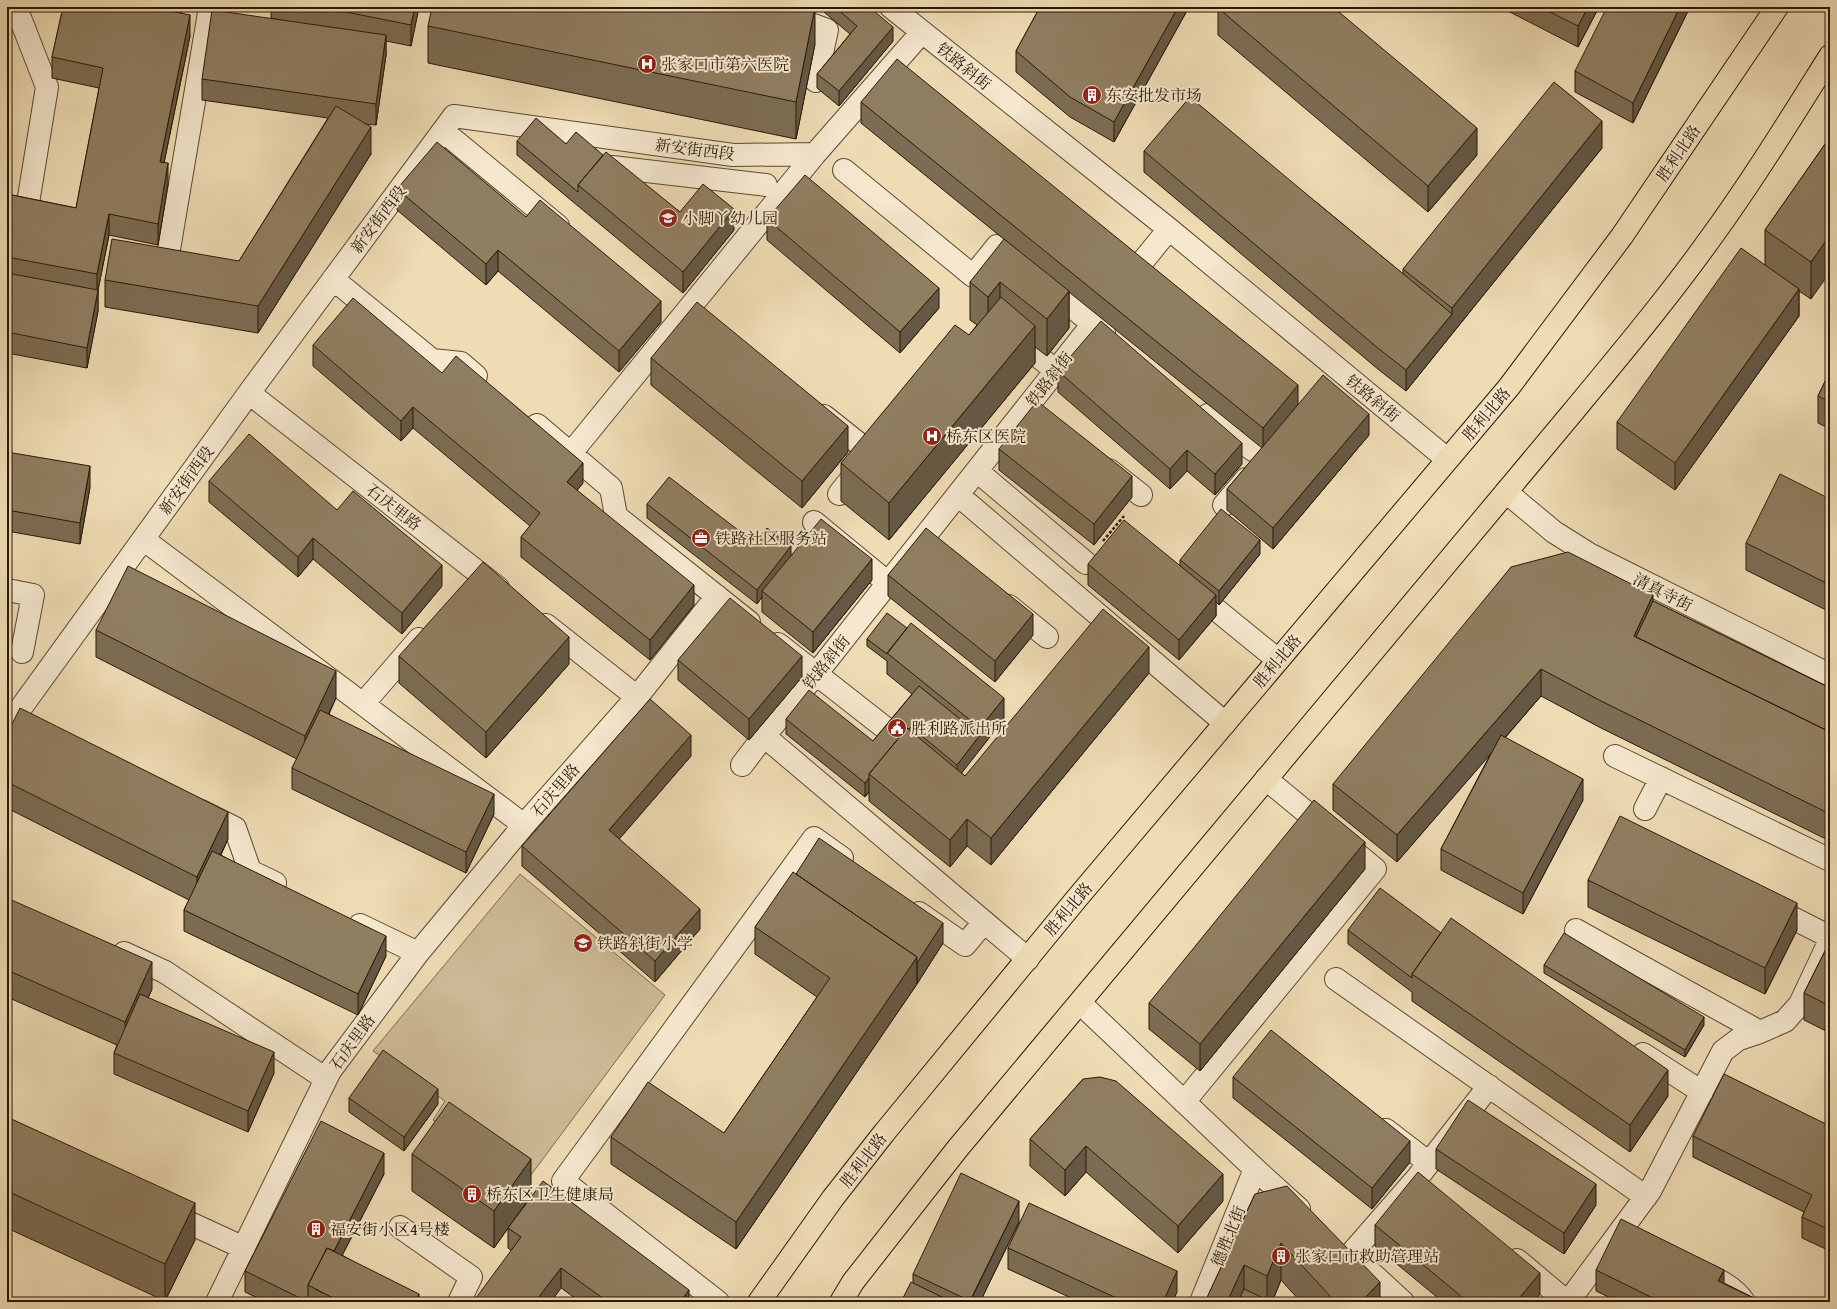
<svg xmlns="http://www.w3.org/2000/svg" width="1837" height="1309" font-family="'Gentium Book Plus','Noto Serif SC',serif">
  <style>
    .green { fill: #cdbb97; stroke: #7b6a4e }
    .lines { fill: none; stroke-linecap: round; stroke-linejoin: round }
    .minor-casing { stroke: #5a4a31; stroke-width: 24 }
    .highway-casing { stroke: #291905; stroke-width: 24 }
    .path { stroke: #291905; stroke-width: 2.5; stroke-dasharray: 3 2; stroke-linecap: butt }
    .minor { stroke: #f5e8cf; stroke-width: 22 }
    .highway { stroke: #efdcb5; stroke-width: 22 }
    .wall { fill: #7c6c53; stroke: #291905 }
    .shaded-wall { fill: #655844; stroke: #291905 }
    .building { fill: #907e61; stroke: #291905 }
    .labels { text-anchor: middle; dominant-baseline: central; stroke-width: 4; stroke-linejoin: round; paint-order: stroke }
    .poi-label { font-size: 16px; fill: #291905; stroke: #f5e8cf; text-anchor: start }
    .street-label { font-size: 16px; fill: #291905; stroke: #f5e8cf }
  </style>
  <rect width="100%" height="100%" fill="#efdcb5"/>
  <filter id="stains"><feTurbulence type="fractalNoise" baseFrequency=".005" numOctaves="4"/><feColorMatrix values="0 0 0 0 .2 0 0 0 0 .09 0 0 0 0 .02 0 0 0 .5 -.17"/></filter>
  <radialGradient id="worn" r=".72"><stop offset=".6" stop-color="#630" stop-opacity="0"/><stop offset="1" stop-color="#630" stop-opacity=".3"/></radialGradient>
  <path class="green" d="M520,874L665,995L525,1183L433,1120L445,1101L373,1051Z"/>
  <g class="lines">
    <defs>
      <path id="minor" d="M765,7L827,30L816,81
        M891,7L1169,229L1447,459
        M7,8L17,10L47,87L27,209
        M443,131L558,226
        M612,167L766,185
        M844,170L973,276L997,246L1104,333
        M166,267L210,7
        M1134,272L1169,229
        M333,279L432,360L461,363L476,376
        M1012,335L1056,371
        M249,393L498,588
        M1208,415L1253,450
        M824,416L858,443
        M537,425L611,488L616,516L749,622
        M571,453L815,154
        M1109,470L1141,495
        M977,471L1086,563
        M1506,492L1554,532L1589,554L1830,675
        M839,494L860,468
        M958,495L1225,723
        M1224,505L1246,479
        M814,522L888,583
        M143,539L524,825
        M7,590L33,595L22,652
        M1192,590L1278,660
        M1009,606L1047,637
        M778,644L889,731
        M637,697L717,596
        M363,704L419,639
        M7,727L249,393L454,116L733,155L815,154L922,32
        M1615,756L1830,860
        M742,765L764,736
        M1645,809L1661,778
        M201,811L235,828L250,871L275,883
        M1771,907L1830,937
        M919,913L965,945L984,922
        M360,925L418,953
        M1576,930L1760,1032
        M124,953L165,972L326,1079
        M1028,959L764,736L816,674L1099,316
        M1336,979L1646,1197
        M1080,1003L1255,1169L1299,1209
        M1643,1054L1702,1092
        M1184,1102L1375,869L1266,779
        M1386,1130L1429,1163
        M168,1213L244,1248
        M400,1227L471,1277L459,1302
        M1350,1255L1418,1177L1489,1086
        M1355,1258L1403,1302
        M1517,1260L1567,1302
        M1696,1270C1714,1278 1733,1285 1744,1302
        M217,1302L330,1071L418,953L524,825L637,697L546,625
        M718,1302L563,1181L814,838L842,858
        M1201,1302L1255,1169
        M1568,1302L1650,1191L1723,1051L1739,1039L1760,1032L1785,1021L1800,1004L1830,940"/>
      <path id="highway" d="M759,1302L833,1198L884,1133L1078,897L1509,387L1622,236L1777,7
        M841,1302L853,1282L958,1148L1572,413C1619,356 1667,299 1710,239C1753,180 1791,118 1830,56"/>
    </defs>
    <use href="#minor" class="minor-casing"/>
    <use href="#highway" class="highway-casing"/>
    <path class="path" d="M1103,541L1124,516"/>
    <use href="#minor" class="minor"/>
    <use href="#highway" class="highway"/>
  </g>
  <path class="wall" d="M63,7H183L181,14L190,36L164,163L168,184L158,245L109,235L98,290V311L87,368L7,353V194L76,208L99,88L52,78V57Z
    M271,7H419L411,46L386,41V55L376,125L365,124L371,154L258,333L105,307V280L239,261L328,118L202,100V79L281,20L271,18Z
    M818,7H869L893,41L839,106L817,88V74L850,34Z
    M1040,7H1189L1114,142L1070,117L1016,72V51Z
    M1500,7H1599L1578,47Z
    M1690,7L1633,123L1575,92V71Z
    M1218,8L1477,155L1428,212L1218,35Z
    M428,26L815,44L796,139L428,63Z
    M861,102L1298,404L1369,435L1273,549L1227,510V489L1262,448L1069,292V328L1047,356L1035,347V363L889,540L841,501V463L969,335L977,325L970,320V282L1027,258L861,123Z
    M1830,137L1811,299L1799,291V316L1675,490L1617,449V422L1765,265V230Z
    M517,141L566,144L603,155L680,212L734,230L683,293L578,206L517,155Z
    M1602,148L1406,391L1379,370L1144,172V151L1316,202L1403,274V269Z
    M397,189L526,217L661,322L619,372L498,271L486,285L397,210Z
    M767,219L939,308L900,353L767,240Z
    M313,345L442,373L583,483L577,490L694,605L650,660L521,557V537L530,526L413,428L401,441L313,366Z
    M651,358L848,452L802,508L651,385Z
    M1058,371L1242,464L1215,495L1187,471L1170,489L1058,392Z
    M1830,371V429L1818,423V396Z
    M999,449L1132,497L1094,545L999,470Z
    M7,452L90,487L80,544L7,531Z
    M209,481L337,510L442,586L402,634L313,559L298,577L209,502Z
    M1830,499V612L1746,570V543Z
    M647,504L791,556L872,580L813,653L762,612V597L757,604L647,518Z
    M1260,554L1219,605L1216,602V616L1179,660L1088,585V564L1180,566V560Z
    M888,575L1033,635L995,682L888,596Z
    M1653,601L1830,688V841L1601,728L1541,696L1505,738L1583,800L1523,914L1441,870V849L1491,753L1397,862L1333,810V784Z
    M96,630L336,698L329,714L494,814L466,873L292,789V768L297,759L96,657Z
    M867,639L1004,719L961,773L965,776L1149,673L991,865L967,846L950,867L869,801V792L865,797L786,734V719L873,741L912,694L887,674V661L867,646Z
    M399,656L569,664L486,758L399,683Z
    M678,660L802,677L749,740L678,680Z
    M7,734L228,839L221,855L386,956L358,1015L184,931V910L189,900L7,808Z
    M691,756L619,839L700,929L655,982L522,866V846Z
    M1365,869L1200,1071L1149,1029V1003Z
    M796,874L943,943L917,984L736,1249L611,1164V1137L724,1133L817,997L755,954V927Z
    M1588,880L1797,930L1765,994L1588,907Z
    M7,898L152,989L148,998L274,1073L248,1132L114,1074V1053L117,1045L7,997Z
    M1348,930L1441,933L1668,1096L1630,1152L1412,1001V992L1348,944Z
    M1830,941V1033L1804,1020V993Z
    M1544,965L1704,1025L1685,1057L1544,973Z
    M1233,1077L1410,1162L1372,1209L1233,1098Z
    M1083,1079L1223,1201L1178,1253L1086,1172L1065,1196L1030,1166V1139Z
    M349,1098L438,1104L404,1151L349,1112Z
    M7,1117L195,1240L165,1301L7,1228Z
    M1830,1126V1251L1802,1238V1217L1804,1212L1693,1157V1136Z
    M1436,1149L1596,1205L1564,1254L1436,1169Z
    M412,1154L531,1196L514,1220L689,1302H580L508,1248V1228L494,1248L412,1191Z
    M384,1174L342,1255L419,1302H266L245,1292V1271Z
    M1255,1194L1380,1302H1301L1281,1280L1272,1302H1205Z
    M1019,1222L980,1302H901L913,1283V1274Z
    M1375,1225L1540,1294L1533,1302H1443L1375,1246Z
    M1008,1248L1177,1292L1172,1302H1080L1008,1269Z
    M1596,1270L1724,1283L1762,1302H1619L1596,1291Z"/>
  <path class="shaded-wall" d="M8,7H9V23L7,31V10Z
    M180,7H183L180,21Z
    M415,7H419L411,46V25Z
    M815,7V44L796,139V102Z
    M1178,7H1189L1114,142V122Z
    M1588,7H1599L1578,47V26Z
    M1680,7H1690L1633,123V103Z
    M190,15V36L160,182V162Z
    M893,27V41L839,106V91Z
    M386,35V55L376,125V104Z
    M1602,121V148L1406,391V370L1452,314V308Z
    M371,127V154L258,333V306Z
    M1477,128V155L1428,212V186Z
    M168,163V184L158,245V224Z
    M734,209V230L683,293V272Z
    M109,214V235L97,295V274Z
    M1830,235V272L1811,299V262Z
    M498,250V271L486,285V264Z
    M1000,282V320L988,334V297Z
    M939,288V308L900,353V332Z
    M1799,289V316L1675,490V463Z
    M98,290V311L87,368V348Z
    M1069,291V328L1047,356V319Z
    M661,301V322L619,372V351Z
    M1035,326V363L889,540V503Z
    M1298,385V405L1263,449V428Z
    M413,407V428L401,441V421Z
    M1369,414V435L1273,549V528Z
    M848,426V452L802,508V481Z
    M1242,443V464L1215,495V474Z
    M1187,450V471L1170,489V469Z
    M583,463V483L567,503V482Z
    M90,466V487L80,544V523Z
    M1132,476V497L1094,545V524Z
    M313,538V559L298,577V557Z
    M1260,540V554L1219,605V591Z
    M791,546V561L762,591V597L757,604V590Z
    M872,559V580L813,653V632Z
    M442,565V586L402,634V613Z
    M11,583V603L7,630V609Z
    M694,585V605L650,660V640Z
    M1216,595V616L1179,660V640Z
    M1653,595V622L1642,646L1634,636Z
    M1033,614V635L995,682V661Z
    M569,637V664L486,758V732Z
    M1149,647V673L991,865V838Z
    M802,656V677L749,740V719Z
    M1541,669V696L1397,862V835Z
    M336,671V698L305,763V736Z
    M1004,698V719L957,779V765L980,735V728Z
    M691,735V756L609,851V830Z
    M869,778V792L865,797V783Z
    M1583,779V800L1523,914V893Z
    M494,794V814L466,873V852Z
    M228,812V839L197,904V877Z
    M967,819V846L950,867V840Z
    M1365,842V869L1200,1071V1044Z
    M1797,903V930L1765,994V968Z
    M700,909V929L655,982V961Z
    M943,923V943L917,984V963Z
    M386,936V956L358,1015V994Z
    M917,957V984L736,1249V1222Z
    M152,962V989L125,1049V1022Z
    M1704,1017V1025L1685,1057V1050Z
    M274,1052V1073L248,1132V1111Z
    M1668,1070V1096L1630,1152V1125Z
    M438,1089V1104L404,1151V1137Z
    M1410,1141V1162L1372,1209V1188Z
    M1086,1146V1172L1065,1196V1170Z
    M384,1153V1174L323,1293L315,1289Z
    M531,1159V1196L494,1248V1211Z
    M1223,1174V1201L1178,1253V1226Z
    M1596,1184V1205L1564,1254V1233Z
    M1019,1201V1222L980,1302H970Z
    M195,1203V1240L165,1301V1264Z
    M1281,1243V1280L1272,1302H1267V1276Z
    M1244,1265V1302H1227Z
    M561,1268V1288L551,1302H535Z
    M1724,1270V1291L1718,1281Z
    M1177,1271V1292L1172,1302H1163Z
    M1540,1273V1294L1533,1302H1516Z
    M1380,1282V1302H1361Z
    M689,1290V1302H680Z
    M419,1294V1302H415Z"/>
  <path class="building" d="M63,7H151L190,15L160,162L168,163L158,224L109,214L97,274L7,257V194L76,208L103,68L52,57Z
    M321,7H415L411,25Z
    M432,7H815L796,102L428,26Z
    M835,7H869L893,27L839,91L817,74L857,26Z
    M1040,7H1178L1114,122L1070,97L1016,51Z
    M1219,7H1333L1477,128L1428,186L1218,8Z
    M1540,7H1588L1578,26Z
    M1607,7H1680L1633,103L1575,71Z
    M212,10L386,35L376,104L202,79Z
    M897,59L1298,385L1263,428L861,102Z
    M1554,82L1602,121L1452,308L1403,269Z
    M1190,97L1316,202L1452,314L1406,370L1379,349L1144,151Z
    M336,106L371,127L258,306L105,280L112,239L239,261Z
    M536,118L566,144L576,132L603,155L578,185V192L517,141Z
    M1830,137V235L1811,262L1765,230Z
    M437,142L526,217L540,200L661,301L619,351L498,250L486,264L397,189Z
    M606,152L680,212L703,184L734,209L683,272L578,185Z
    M805,175L939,288L900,332L767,219Z
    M1004,239L1069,291L1047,319L1000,282L988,297L970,282Z
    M1741,248L1799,289L1675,463L1617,422Z
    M7,273L98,290L87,348L7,332Z
    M1001,297L1035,326L889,503L841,463L955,325L969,335Z
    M353,298L442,373L456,356L583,463L567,482L694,585L650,640L521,537L540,513L413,407L401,421L313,345Z
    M697,302L848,426L802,481L651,358Z
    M1101,321L1242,443L1215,474L1187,450L1170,469L1058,371Z
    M1830,371V402L1818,396Z
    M1323,375L1369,414L1273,528L1227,489Z
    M1037,401L1132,476L1094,524L999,449Z
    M249,434L337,510L353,491L442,565L402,613L313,538L298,557L209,481Z
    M7,452L90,466L80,523L7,510Z
    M1780,474L1830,499V585L1746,543Z
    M669,477L755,543L767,528L791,546L757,590L647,504Z
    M1221,509L1260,540L1219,591L1180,560Z
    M821,519L872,559L813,632L762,591Z
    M1124,520L1216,595L1179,640L1088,564Z
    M926,528L1033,614L995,661L888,575Z
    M1568,552L1653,595L1634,636L1830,732V814L1601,701L1541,669L1397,835L1333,784L1511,567Z
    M483,562L569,637L486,732L399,656Z
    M128,566L336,671L305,736L96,630Z
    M7,582L11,583L7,609Z
    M730,598L802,656L749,719L678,660Z
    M1653,601L1830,688V732L1636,637Z
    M1103,609L1149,647L991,838L967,819L950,840L869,774L907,728L965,776Z
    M887,613L907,628L887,654L867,639Z
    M911,623L1004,698L980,728L887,653Z
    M919,686L980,735L957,765L911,727L909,729L907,728L869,774V778L865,783L786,719L809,690L873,741Z
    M650,699L691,735L609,830L700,909L655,961L522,846Z
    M20,708L228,812L197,877L7,782V734Z
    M320,710L494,794L466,852L292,768Z
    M1501,735L1583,779L1523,893L1441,849Z
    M1314,800L1365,842L1200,1044L1149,1003Z
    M1620,816L1797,903L1765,968L1588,880Z
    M819,838L943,923L917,963V957L796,874Z
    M212,851L386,936L358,994L184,910Z
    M793,872L917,957L736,1222L611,1137L648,1082L724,1133L830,978L755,927Z
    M1380,888L1441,933L1412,974V978L1348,930Z
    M7,898L152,962L125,1022L7,970Z
    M1451,918L1668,1070L1630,1125L1412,974Z
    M1564,933L1704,1017L1685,1050L1544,965Z
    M1830,941V1006L1804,993Z
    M140,994L274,1052L248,1111L114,1053Z
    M1271,1030L1410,1141L1372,1188L1233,1077Z
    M383,1050L438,1089L404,1137L349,1098Z
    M1724,1074L1830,1126V1230L1802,1217L1812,1195L1693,1136Z
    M1100,1077L1116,1081L1223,1174L1178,1226L1086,1146L1065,1170L1030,1139L1083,1079Z
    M1468,1100L1596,1184L1564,1233L1436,1149Z
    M449,1102L531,1159L494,1211L412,1154Z
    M7,1117L195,1203L165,1264L7,1191Z
    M321,1121L384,1153L334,1251L327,1248L308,1285V1302L245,1271Z
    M1418,1172L1540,1273L1516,1302H1468L1375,1225Z
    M961,1173L1019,1201L970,1301L913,1274Z
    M543,1181L689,1290L680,1302H608L561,1268L535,1302H473L521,1237L508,1228Z
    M1287,1186L1380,1282L1361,1302H1327L1330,1296L1281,1243L1267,1276L1244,1265L1227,1302H1205L1255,1194Z
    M1029,1203L1177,1271L1163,1302H1125L1008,1248Z
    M1621,1219L1724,1270L1718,1281L1762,1302H1661L1596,1270Z
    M327,1248L419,1294L415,1302H341L308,1285Z
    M911,1282L952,1302H901Z
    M1244,1289L1272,1302H1238Z"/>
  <defs>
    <symbol id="hospital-disc" viewBox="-11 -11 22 22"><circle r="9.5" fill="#8f2418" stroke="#f5e8cf"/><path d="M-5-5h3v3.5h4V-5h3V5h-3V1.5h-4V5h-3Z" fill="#fff"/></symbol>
    <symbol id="building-disc" viewBox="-11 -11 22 22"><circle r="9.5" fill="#8f2418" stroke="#f5e8cf"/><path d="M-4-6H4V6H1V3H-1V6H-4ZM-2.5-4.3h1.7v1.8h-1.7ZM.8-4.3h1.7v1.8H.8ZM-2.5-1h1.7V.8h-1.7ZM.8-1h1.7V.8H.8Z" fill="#fff"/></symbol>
    <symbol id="school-disc" viewBox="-11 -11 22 22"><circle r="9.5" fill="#8f2418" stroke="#f5e8cf"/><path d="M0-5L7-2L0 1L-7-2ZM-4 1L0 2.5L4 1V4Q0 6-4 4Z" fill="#fff"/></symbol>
    <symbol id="office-disc" viewBox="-11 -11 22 22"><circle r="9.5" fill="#8f2418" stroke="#f5e8cf"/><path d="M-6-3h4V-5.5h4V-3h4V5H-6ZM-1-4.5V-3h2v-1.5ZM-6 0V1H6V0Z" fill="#fff"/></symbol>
    <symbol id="civic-disc" viewBox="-11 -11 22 22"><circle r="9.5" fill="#8f2418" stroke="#f5e8cf"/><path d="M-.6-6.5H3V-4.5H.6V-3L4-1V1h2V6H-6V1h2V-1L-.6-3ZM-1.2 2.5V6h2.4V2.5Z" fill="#fff"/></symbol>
  </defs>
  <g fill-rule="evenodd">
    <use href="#hospital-disc" x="636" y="53" width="22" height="22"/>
    <use href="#building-disc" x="1081" y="84" width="22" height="22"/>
    <use href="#school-disc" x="657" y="207" width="22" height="22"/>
    <use href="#hospital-disc" x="921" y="425" width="22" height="22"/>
    <use href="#office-disc" x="690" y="527" width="22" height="22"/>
    <use href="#civic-disc" x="886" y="717" width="22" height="22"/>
    <use href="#school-disc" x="572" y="932" width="22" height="22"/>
    <use href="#building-disc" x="461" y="1183" width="22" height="22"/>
    <use href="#building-disc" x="305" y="1218" width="22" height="22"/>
    <use href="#building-disc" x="1270" y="1245" width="22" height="22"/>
  </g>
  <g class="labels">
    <g class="poi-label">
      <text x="661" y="64">张家口市第六医院</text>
      <text x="1106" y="95">东安批发市场</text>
      <text x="682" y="218">小脚丫幼儿园</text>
      <text x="946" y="436">桥东区医院</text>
      <text x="715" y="538">铁路社区服务站</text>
      <text x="911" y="728">胜利路派出所</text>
      <text x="597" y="943">铁路斜街小学</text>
      <text x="486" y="1194">桥东区卫生健康局</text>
      <text x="330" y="1229">福安街小区4号楼</text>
      <text x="1295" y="1256">张家口市救助管理站</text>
    </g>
    <g class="street-label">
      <text transform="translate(964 66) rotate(39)">铁路斜街</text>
      <text transform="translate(695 149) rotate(7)">新安街西段</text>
      <text transform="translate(1678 153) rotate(-56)">胜利北路</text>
      <text transform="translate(378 219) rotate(-53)">新安街西段</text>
      <text transform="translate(1049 379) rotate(-52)">铁路斜街</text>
      <text transform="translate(1373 398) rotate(39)">铁路斜街</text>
      <text transform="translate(1486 414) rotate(-50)">胜利北路</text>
      <text transform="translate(186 480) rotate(-54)">新安街西段</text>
      <text transform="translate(394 507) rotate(38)">石庆里路</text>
      <text transform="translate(1663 592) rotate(27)">清真寺街</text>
      <text transform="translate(1277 661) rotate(-50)">胜利北路</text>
      <text transform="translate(826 662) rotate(-51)">铁路斜街</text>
      <text transform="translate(555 790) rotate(-49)">石庆里路</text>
      <text transform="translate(1068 909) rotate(-50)">胜利北路</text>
      <text transform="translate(352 1042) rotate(-54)">石庆里路</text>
      <text transform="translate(863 1160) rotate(-52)">胜利北路</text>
      <text transform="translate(1228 1236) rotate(-68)">德胜北街</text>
    </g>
  </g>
  <rect width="1837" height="1309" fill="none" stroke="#efdcb5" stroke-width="24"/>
  <rect x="8" y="8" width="1821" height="1293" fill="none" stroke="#291905" stroke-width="2"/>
  <rect x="12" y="12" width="1813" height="1285" fill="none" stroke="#291905"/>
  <rect width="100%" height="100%" filter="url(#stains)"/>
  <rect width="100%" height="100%" fill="url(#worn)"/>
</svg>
